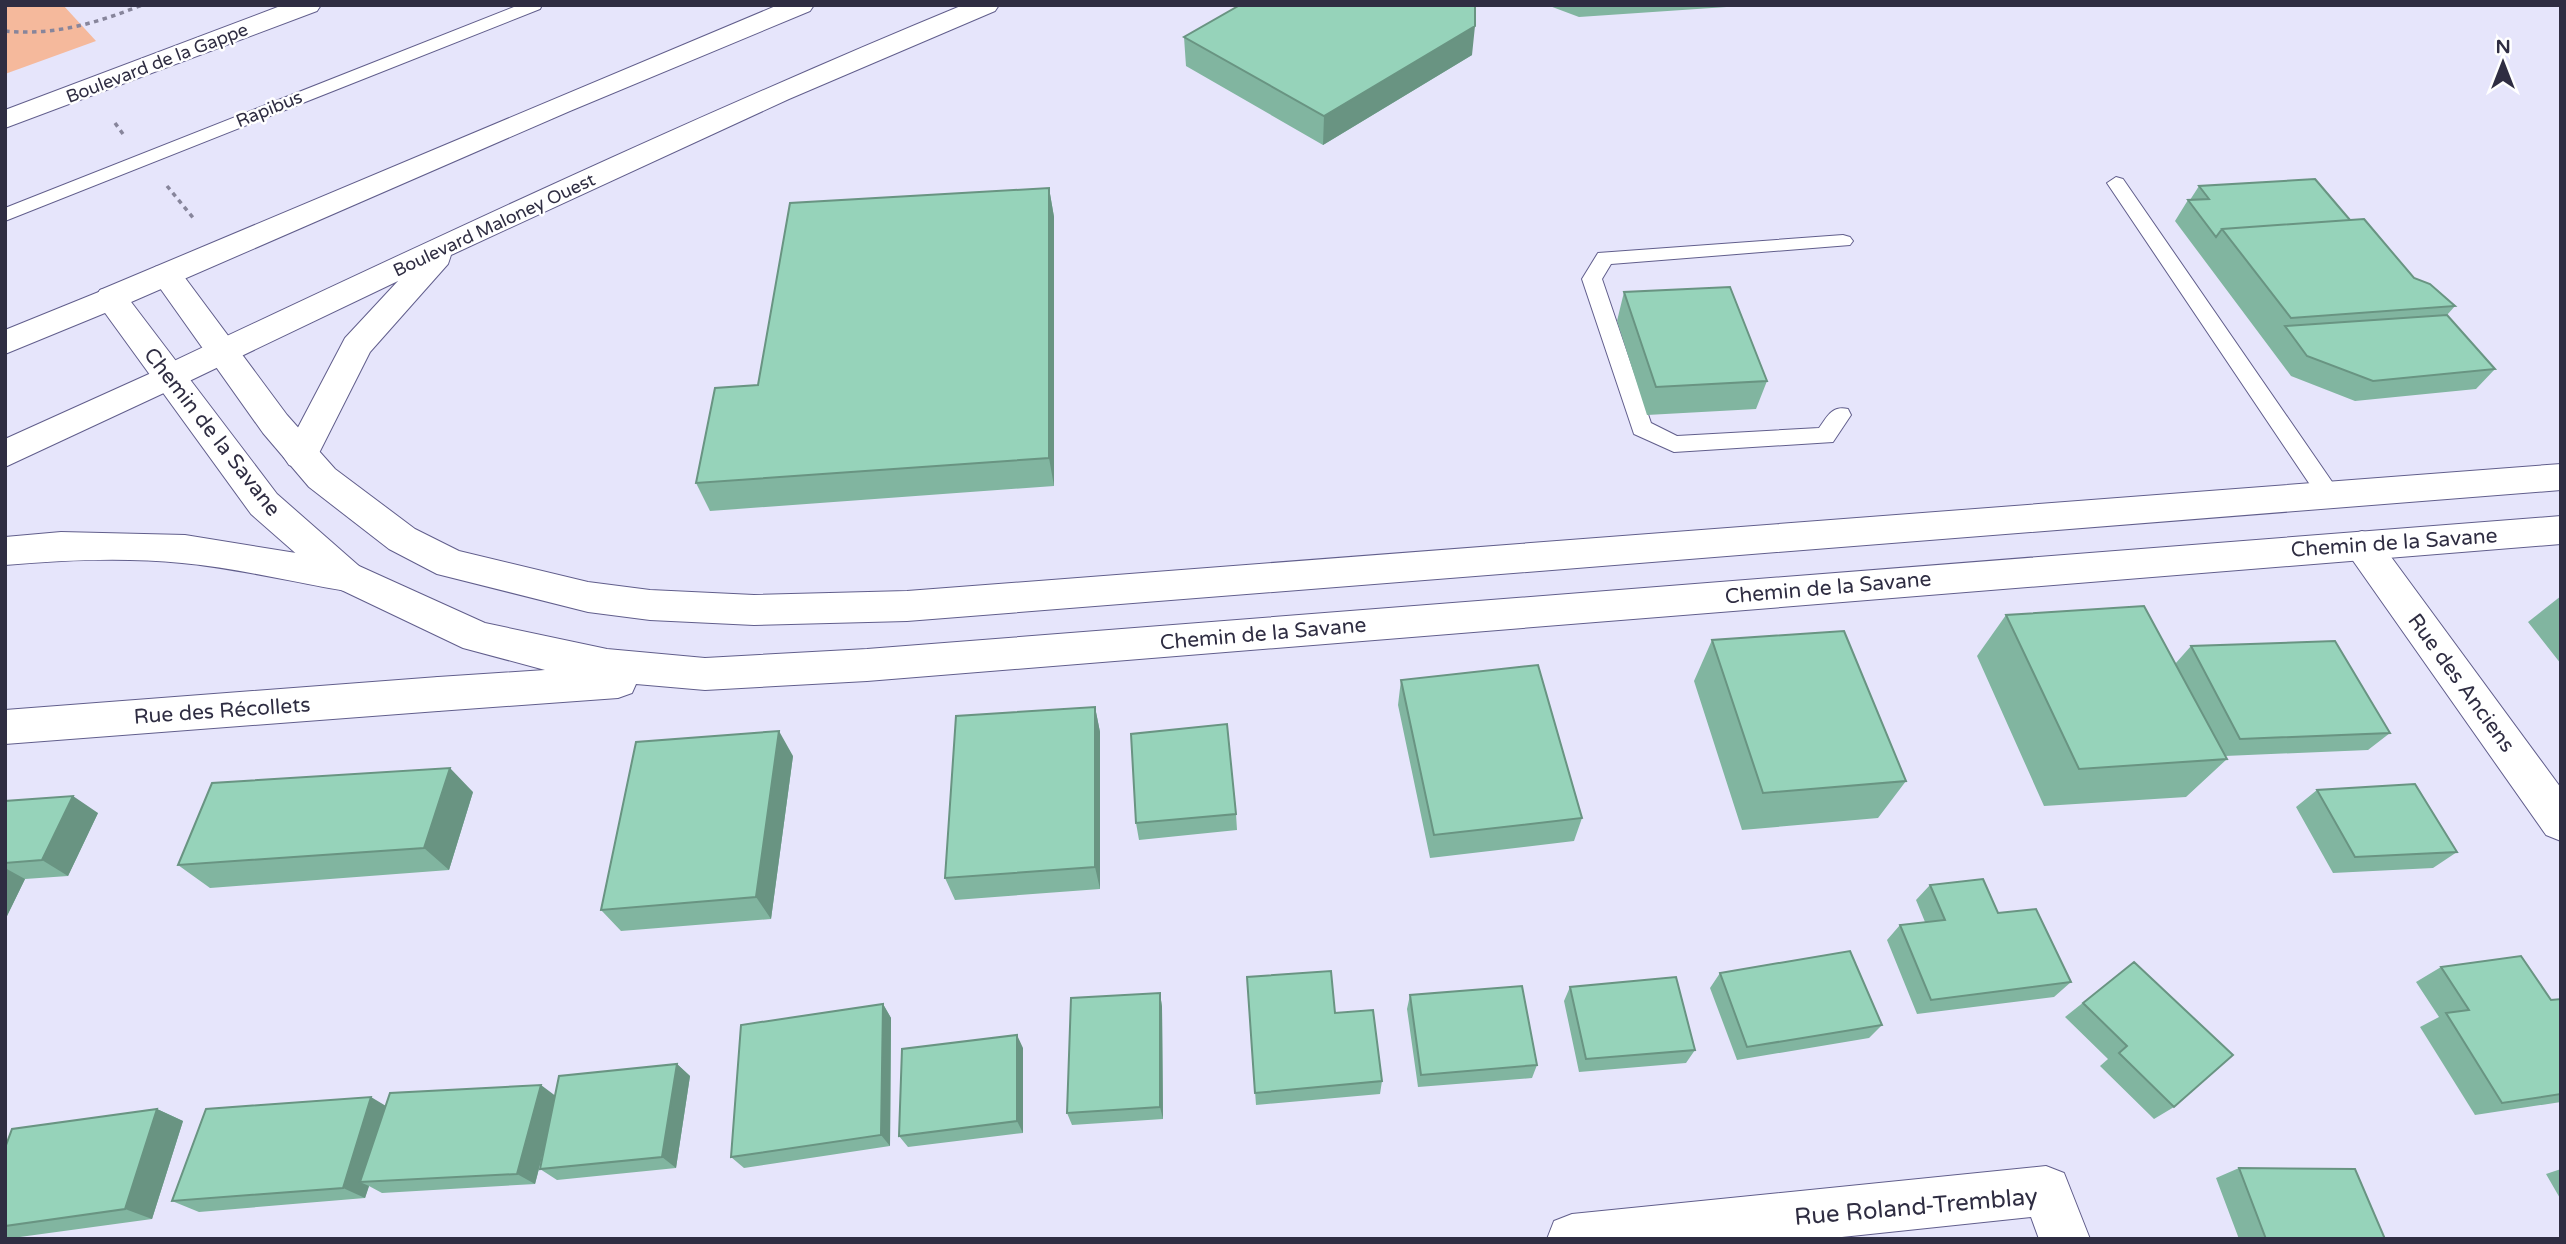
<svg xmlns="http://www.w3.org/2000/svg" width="2566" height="1244" font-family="'Varela Round',sans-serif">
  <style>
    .green { fill: #f5b99c }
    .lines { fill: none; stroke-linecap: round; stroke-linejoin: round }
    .lane-casing { stroke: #615e8c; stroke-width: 2 }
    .street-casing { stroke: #615e8c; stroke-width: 2 }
    .secondary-casing { stroke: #615e8c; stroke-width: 2 }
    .primary-casing { stroke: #615e8c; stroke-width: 2 }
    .highway-casing { stroke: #615e8c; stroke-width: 2 }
    .path { stroke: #87859b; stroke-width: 3.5; stroke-dasharray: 4.5 4.5; stroke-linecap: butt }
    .lane { fill: #fff; fill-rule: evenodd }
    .street { fill: #fff; fill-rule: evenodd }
    .secondary { fill: #fff; fill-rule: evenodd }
    .primary { fill: #fff; fill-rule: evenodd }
    .highway { fill: #fff; fill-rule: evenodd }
    .wall { fill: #81b5a0 }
    .shaded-wall { fill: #699482 }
    .building { fill: #96d3ba; stroke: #699482; stroke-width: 2 }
    .labels { text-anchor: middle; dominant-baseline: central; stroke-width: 5; stroke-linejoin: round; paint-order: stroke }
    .far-street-label { font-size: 18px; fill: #2f2d42; stroke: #fff }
    .street-label { font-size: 21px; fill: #2f2d42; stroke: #fff }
    .near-street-label { font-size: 24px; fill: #2f2d42; stroke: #fff }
  </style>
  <rect width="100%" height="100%" fill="#e6e5fb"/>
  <path class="green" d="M5,5H63L96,41L5,74Z"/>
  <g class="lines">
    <defs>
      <path id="lane" d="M519,5H542L540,9L5,221V208Z
        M2116,177L2123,179L2337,489L2340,495L2337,501L2329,504L2321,501L2107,183Z
        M1843,235L1850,237L1853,241L1850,245L1611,264L1602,279L1651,423L1677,436L1819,428C1827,417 1832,405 1848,409L1851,415L1833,442L1674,452L1634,434L1582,279L1598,253Z"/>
      <path id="street" d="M2362,531L2375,535L2561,788V841L2546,835L2349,555L2344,545L2349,535Z
        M438,677L452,682L458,694L452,706L438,711L5,744V710Z
        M2046,1166L2064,1173L2090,1239H2039L2031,1217L1823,1239H1547L1554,1221L1572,1214Z"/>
      <path id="secondary" d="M283,5H321L317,11L5,128V110Z
        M166,264L177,267L287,415L335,469L415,529L459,551L588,582L650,590L754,595L907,591L2561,464V490L907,621L754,625L650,620L588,612L437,574L389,549L309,487L263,433L150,274L155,267Z
        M111,287L122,290L277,494L359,566L485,623L607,649L705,658L867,649L2561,516V544L867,681L705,690L636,684L632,693L618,698L438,711L424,706L418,694L424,682L438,677L545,670L463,648L333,586L251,514L100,306L95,298L100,290Z"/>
      <path id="primary" d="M778,5H814L810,11L570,111L122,306L111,309L100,306L95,298L100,290Z
        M963,5H999L995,11L789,99L451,255L448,264L370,352L313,465L301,469L289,465L283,456L345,338L398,281L181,385L169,389L157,385L152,377L157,369C424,243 690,118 963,5Z"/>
      <path id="highway" d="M111,287L122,290L127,298L122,306L5,354V330Z
        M169,365L181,369L186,377L181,385L5,467V439Z
        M61,532L185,535L346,561L359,566L365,576L359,586L346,591C292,582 237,568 182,563C123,557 64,560 5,565V537Z"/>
    </defs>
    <use href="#lane" class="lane-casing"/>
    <use href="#street" class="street-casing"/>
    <use href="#secondary" class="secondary-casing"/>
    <use href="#primary" class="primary-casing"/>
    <use href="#highway" class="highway-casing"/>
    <path class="path" d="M5,31C54,36 97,23 142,5
      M115,123L123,134
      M167,186L195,220"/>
    <use href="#lane" class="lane"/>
    <use href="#street" class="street"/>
    <use href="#secondary" class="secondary"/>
    <use href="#primary" class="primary"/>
    <use href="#highway" class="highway"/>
  </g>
  <path class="wall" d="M1547,5H1756L1579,17Z
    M1184,37L1472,55L1323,145L1186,66Z
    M2199,186L2350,220L2414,278L2455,306L2447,315L2495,369L2476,389L2355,401L2291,376L2175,221L2188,200H2190Z
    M1049,188L1054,217V486L710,511L696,483L758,385Z
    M1624,292L1767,381L1756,409L1647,415L1617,321Z
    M2561,596V664L2528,622Z
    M2006,615L2175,664L2191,646L2390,733L2368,750L2225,756L2227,759L2186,797L2044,806L1977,656Z
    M1712,640L1906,781L1878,818L1742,830L1694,681Z
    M1401,680L1582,818L1574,841L1430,858L1398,705Z
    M1095,707L1100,732V889L955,900L945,878Z
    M793,756L771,919L621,931L601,910Z
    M2317,790L2457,852L2433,868L2333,873L2296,807Z
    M473,792L449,870L210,888L178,865Z
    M5,801L98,813L68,876L25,879L7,916H5Z
    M1236,814L1237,830L1139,840L1136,823Z
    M1930,885L2071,982L2054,997L1917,1014L1887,940L1900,925L1925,922L1916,900Z
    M2134,962L2174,1107L2154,1119L2100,1066L2108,1059L2065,1017Z
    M2441,967L2551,1000L2561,999V1102L2475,1115L2420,1027L2439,1017L2416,982Z
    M1720,973L1882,1025L1869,1038L1737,1060L1710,988Z
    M1247,977L1335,1013L1382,1081L1380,1094L1256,1105Z
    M1570,987L1695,1050L1686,1063L1579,1072L1564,1001Z
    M1160,993L1162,1007L1163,1119L1072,1125L1067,1113Z
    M1410,995L1537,1065L1532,1078L1418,1087L1407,1009Z
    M883,1004L891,1018L890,1146L744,1168L731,1157Z
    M1023,1048V1133L908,1147L899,1136Z
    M677,1064L690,1076L676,1168L557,1180L540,1169L545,1146L535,1184L382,1193L369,1186L365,1198L199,1212L172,1201L385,1106L555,1095Z
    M157,1109L183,1121L152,1219L5,1239V1148Z
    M2239,1168L2385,1239H2239L2216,1178Z
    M2561,1169V1200L2546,1174Z"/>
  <path class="shaded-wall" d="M1475,26L1472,55L1323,145L1324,116Z
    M1049,188L1054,217V486L1049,458Z
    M1095,707L1100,732V889L1095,867Z
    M779,731L793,756L771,919L756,897Z
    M450,768L473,792L449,870L424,848Z
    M73,796L98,813L68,876L42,860Z
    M5,868L25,879L7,916L5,915Z
    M1160,993L1162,1007L1163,1119L1160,1107Z
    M883,1004L891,1018L890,1146L881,1135Z
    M1017,1035L1023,1048V1133L1017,1121Z
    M677,1064L690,1076L676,1168L662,1157Z
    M541,1085L557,1097L535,1184L517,1174Z
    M371,1097L391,1109L360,1182L369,1186L365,1198L343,1188Z
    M157,1109L183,1121L152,1219L125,1209Z"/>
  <path class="building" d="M1240,5H1475V26L1324,116L1184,37Z
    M2315,179L2350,220L2222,229L2216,237L2188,200L2209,199L2199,186Z
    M1049,188V458L696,483L715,388L758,385L790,203Z
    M2364,219L2414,278L2430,284L2455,306L2291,318L2222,229Z
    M1730,287L1767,381L1656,387L1624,292Z
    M2447,315L2495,369L2373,381L2307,356L2285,326Z
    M2144,606L2227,759L2079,769L2006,615Z
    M1844,631L1906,781L1763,793L1712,640Z
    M2335,641L2390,733L2240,739L2191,646Z
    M1538,665L1582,818L1434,835L1401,680Z
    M1095,707V867L945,878L956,716Z
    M1227,724L1236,814L1136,823L1131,734Z
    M779,731L756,897L601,910L636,742Z
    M450,768L424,848L178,865L212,783Z
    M2415,784L2457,852L2355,857L2317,790Z
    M73,796L42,860L5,863V801Z
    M1983,879L1998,913L2036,909L2071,982L1931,1000L1900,925L1945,920L1930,885Z
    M1850,951L1882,1025L1747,1047L1720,973Z
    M2521,956L2551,1000L2561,999V1094L2502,1103L2446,1013L2469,1010L2441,967Z
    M2134,962L2233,1055L2174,1107L2119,1053L2127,1046L2083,1003Z
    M1331,971L1335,1013L1373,1010L1382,1081L1255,1093L1247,977Z
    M1676,977L1695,1050L1586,1059L1570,987Z
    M1522,986L1537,1065L1421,1075L1410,995Z
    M1160,993V1107L1067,1113L1071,998Z
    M883,1004L881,1135L731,1157L741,1025Z
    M1017,1035V1121L899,1136L902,1049Z
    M677,1064L662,1157L540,1169L559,1076Z
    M541,1085L517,1174L360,1182L390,1093Z
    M371,1097L343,1188L172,1201L206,1109Z
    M157,1109L125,1209L5,1226V1148L12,1129Z
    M2239,1168L2355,1169L2385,1239H2266Z"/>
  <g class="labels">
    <g class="far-street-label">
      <text transform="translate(157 63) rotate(-21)">Boulevard de la Gappe</text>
      <text transform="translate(269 109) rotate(-22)">Rapibus</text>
      <text transform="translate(494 225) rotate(-25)">Boulevard Maloney Ouest</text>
    </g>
    <g class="street-label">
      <text transform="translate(212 432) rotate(52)">Chemin de la Savane</text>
      <text transform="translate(2394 543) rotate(-4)">Chemin de la Savane</text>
      <text transform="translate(1828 588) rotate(-5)">Chemin de la Savane</text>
      <text transform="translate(1263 634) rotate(-5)">Chemin de la Savane</text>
      <text transform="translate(2461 683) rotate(54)">Rue des Anciens</text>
      <text transform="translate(222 711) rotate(-4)">Rue des Récollets</text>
    </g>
    <g class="near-street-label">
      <text transform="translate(1916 1207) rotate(-5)">Rue Roland-Tremblay</text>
    </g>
  </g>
  <rect width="2566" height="1244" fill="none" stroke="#2f2d42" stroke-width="14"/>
  <g transform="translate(2503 63)" stroke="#ffffff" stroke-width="5" paint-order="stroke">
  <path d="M0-5L12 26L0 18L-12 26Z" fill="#2f2d42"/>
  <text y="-10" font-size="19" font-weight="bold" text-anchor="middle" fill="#2f2d42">N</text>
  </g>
</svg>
